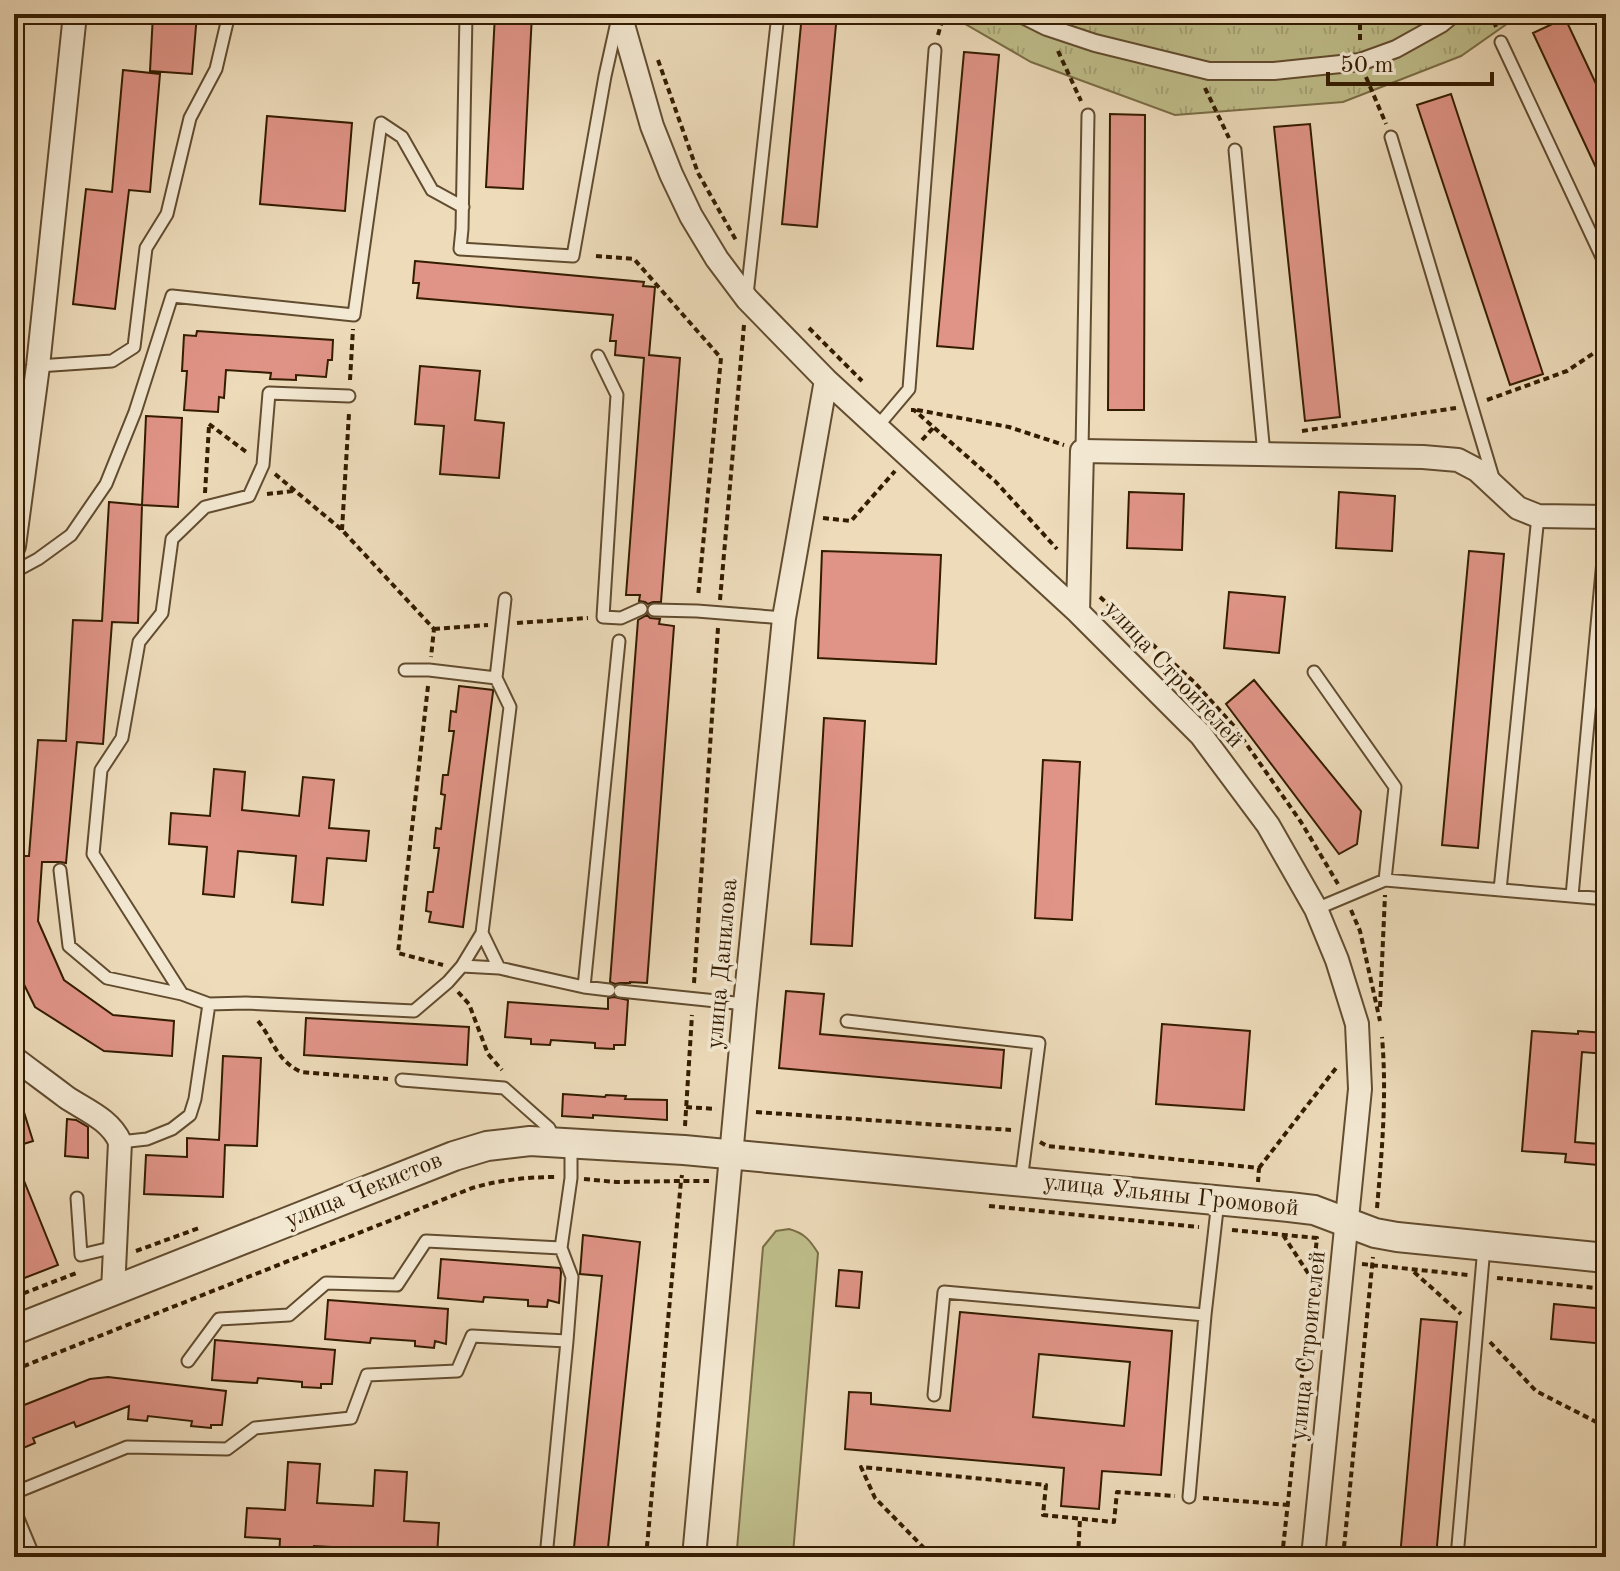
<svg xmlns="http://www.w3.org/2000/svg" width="1620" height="1571" font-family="'Old Standard TT',serif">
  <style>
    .park { fill: url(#park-tufts); stroke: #7a6d46; stroke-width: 2 }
    .pitch { fill: #bfbe8b; stroke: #7a6d46; stroke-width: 2 }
    .building { fill: #e09487; stroke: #341c01; stroke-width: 2; fill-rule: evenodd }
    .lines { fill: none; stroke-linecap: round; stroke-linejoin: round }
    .service-casing { stroke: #624c2f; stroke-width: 15 }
    .pedestrian-casing { stroke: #624c2f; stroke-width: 20 }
    .minor-casing { stroke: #624c2f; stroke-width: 26 }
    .tertiary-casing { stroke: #624c2f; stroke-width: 32 }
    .path { stroke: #341c01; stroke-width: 4; stroke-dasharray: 6 4; stroke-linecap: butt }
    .service { stroke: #f3e8d2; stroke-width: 11 }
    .pedestrian { stroke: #f3e8d2; stroke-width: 16 }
    .minor { stroke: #f3e8d2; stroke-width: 22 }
    .tertiary { stroke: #f3e8d2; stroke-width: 28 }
    .labels { text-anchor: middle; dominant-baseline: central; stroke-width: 7; stroke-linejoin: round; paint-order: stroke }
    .street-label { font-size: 24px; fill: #341c01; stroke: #f3e8d2 }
  </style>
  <defs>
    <pattern id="park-tufts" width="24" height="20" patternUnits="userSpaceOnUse" patternTransform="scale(2)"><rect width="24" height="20" fill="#bfbe8b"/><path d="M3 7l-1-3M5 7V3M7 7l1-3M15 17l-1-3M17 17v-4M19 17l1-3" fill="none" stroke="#a5a376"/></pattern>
  </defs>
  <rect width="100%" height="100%" fill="#eddbba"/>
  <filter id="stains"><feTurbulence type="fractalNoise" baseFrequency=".0025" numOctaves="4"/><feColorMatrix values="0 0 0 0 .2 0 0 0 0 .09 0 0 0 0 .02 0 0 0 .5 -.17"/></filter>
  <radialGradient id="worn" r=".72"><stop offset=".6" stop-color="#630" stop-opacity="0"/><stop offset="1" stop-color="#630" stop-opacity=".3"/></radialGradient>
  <path class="park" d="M948,14H1521L1461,56L1343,102L1175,115L1031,62Z"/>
  <path class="pitch" d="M789,1229C804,1233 810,1240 818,1253L793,1554L737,1549L763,1247L776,1231Z"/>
  <path class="building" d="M153,14H197L192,74L150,71Z
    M495,14H532L523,189L486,187Z
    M802,14H837L817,227L782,224Z
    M1565,18L1606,105V189L1533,33Z
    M964,52L999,55L973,349L937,346Z
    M123,70L160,74L150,192L129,190L115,309L73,304L86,189L112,192Z
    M1451,94L1543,374L1510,385L1417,105Z
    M1110,114L1145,115L1144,410H1108Z
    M267,116L352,123L345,211L260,204Z
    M1310,124L1340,417L1305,421L1274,127Z
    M415,261L644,282L643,286L655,287L649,355L680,358L661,602H653L648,604L645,602L639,601L640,595H626L644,358L615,355L616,341H610L613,315L417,298L419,283H413Z
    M197,331L333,340L332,360H328L326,377L296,375V380L270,379L271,373L226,370L224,398L219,397L218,412L184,410L187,371H182L184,335L196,336Z
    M420,366L480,371L475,420L504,423L499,478L440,474L444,426L415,424Z
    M146,416L182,418L178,507L142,505Z
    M1129,492L1184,494L1182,550L1127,548Z
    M1339,492L1395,496L1392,551L1336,548Z
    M109,502L142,505L138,623L112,622L103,744L77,742L66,863L60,862H42L38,921L64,980L113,1015L174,1021L172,1056L104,1051L35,1007L14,964V860H17V856H29L38,740L66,741L73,620L102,621Z
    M822,551L941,555L936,664L818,658Z
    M1469,551L1504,554L1478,848L1442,845Z
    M1229,592L1285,597L1279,653L1224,648Z
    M647,615L650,618L660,619L659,624L674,626L647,983L630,982V983H620L615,984L610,982L638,620Z
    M1254,680L1361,811L1357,844L1339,854L1226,704Z
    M459,686L493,690V692L463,927L429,922L431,912L426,911L428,892H433L439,848H434L436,828L441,829L445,795L441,794L443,775H448L454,731H449L451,711L456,712Z
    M824,718L865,721L852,946L811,944Z
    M1043,760L1080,762L1072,920L1035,918Z
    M214,769L245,772L242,810L299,816L303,777L334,780L329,828L369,831L366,861L327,858L323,905L292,902L296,856L238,851L234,897L203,894L207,847L169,844L171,813L210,816Z
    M786,991L824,994L820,1034L1004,1050L1001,1088L779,1068Z
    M614,997L628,1000L625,1045H614V1049L595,1048V1043L551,1040L550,1045L531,1044V1039L505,1037L508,1002L608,1009V998Z
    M306,1018L469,1027L467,1065L304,1055Z
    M1162,1024L1250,1031L1244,1110L1156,1104Z
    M1532,1031L1578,1034V1031L1606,1033V1054L1582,1052L1575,1142L1600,1144L1598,1165L1565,1162L1566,1154L1522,1151Z
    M223,1056L261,1058L257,1146L225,1145L223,1197L144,1194L146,1155L187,1157V1138L219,1140Z
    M14,1093H18L33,1141L14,1147Z
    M563,1094L605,1097L606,1095L626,1096L625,1099L667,1100V1120L593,1115V1118L562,1116Z
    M67,1119L76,1120L88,1127V1158L65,1156Z
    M14,1156L58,1265L14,1282Z
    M583,1235L640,1242L607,1557H573L602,1276L580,1274Z
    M441,1259L560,1268L561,1272L559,1303L548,1300L547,1307L528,1306V1300L484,1297L483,1302L438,1298Z
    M839,1270L862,1272L859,1308L836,1306Z
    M328,1300L448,1309L446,1344L435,1341L434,1348L415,1346V1341L371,1338L370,1343L325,1339Z
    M1554,1304L1606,1309V1344L1551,1339Z
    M960,1312L1172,1331L1161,1475L1102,1471L1099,1509L1061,1506L1064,1468L845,1449L849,1392L871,1393V1404L950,1411ZM1039,1354L1130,1362L1124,1426L1033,1417Z
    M1421,1319L1457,1322L1436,1557H1400Z
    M215,1340L335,1350L332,1384H321V1388L302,1387V1382L258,1378L257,1383L212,1380Z
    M108,1377L226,1391L222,1425H211V1428L191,1426L192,1421L148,1416L147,1421L128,1419L129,1406L76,1427L74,1422L33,1438L35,1443L14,1452V1409L90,1379Z
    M288,1462L320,1464L317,1503L373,1506L375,1470L407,1472L404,1521L439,1523L437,1556L400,1554V1557H367L368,1549L314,1546L313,1557H279L280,1539L245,1537L247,1508L285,1510Z"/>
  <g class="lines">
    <defs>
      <path id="service" d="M466,14L462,229L460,249L573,256L605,76L617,22
        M1501,42L1606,266
        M1391,137L1494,481
        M1235,150L1264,454
        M747,295L778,14
        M598,356L617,395L603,617L621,618L641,609
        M38,366L112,361L134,347L146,248L167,214L190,118L216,69L229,14
        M877,427L909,389L935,50
        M1082,451L1088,115
        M14,572L38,559L71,535L106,484L135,412L172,296L354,315L381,123L402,137L432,190L463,207
        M654,610L697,611L784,618
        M405,670H429L496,678L510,707L482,933L462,966
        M1314,672L1395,787L1385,880
        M496,678L505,599
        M60,870L69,946L107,978L182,994L209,1004L246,1003L414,1011L448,982L462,966L499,968L584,987L609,990
        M1500,890L1538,516
        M1572,896L1606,528
        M1316,909L1385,880L1606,899
        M482,933L499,968
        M584,987L619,641
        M620,991L745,1004
        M182,994L93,854L101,770L122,738L139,642L162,613L172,539L205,507L249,496L263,465L269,393L349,396
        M847,1021L1039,1043L1021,1181
        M402,1080L504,1088L549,1128L554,1139
        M120,1142L147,1139L172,1129L190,1115L195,1099L209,1004
        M77,1198L81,1255L115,1247
        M188,1361L219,1319L289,1315L326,1283L397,1285L426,1241L561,1248L571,1178V1144
        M934,1395L944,1292L1205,1315L1218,1201
        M14,1493L127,1447L227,1449L255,1428L351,1418L367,1375L457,1371L472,1336L567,1341L572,1277L561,1248
        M1189,1497L1205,1315
        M14,1509L34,1557
        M546,1557L567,1341
        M1457,1557L1484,1247"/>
      <path id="pedestrian" d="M1021,14L1047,27L1095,43L1209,71H1274L1360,62L1396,49L1441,24L1453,14"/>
      <path id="minor" d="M620,14L652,126L671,174L691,216L717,259L747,299L826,380L1078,612L1201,735L1268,825L1316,909L1337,960L1357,1024L1360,1089L1313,1557
        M14,546L38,366L75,14
        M1078,612L1082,451L1423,457L1458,460L1477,470L1518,508L1538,516L1606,517
        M14,1058C31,1071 49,1084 66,1097C85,1110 110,1119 120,1142L113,1291
        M694,1557L745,1004L784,618L826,380"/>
      <path id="tertiary" d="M14,1330L454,1156L487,1146L530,1141L684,1150L1289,1207L1314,1210L1375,1233L1397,1237L1606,1258"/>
    </defs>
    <use href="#service" class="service-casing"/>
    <use href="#pedestrian" class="pedestrian-casing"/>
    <use href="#minor" class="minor-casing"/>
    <use href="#tertiary" class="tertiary-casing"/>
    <path class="path" d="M1360,14V41
      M1491,14L1496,27
      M938,35L944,14
      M1058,51L1081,101
      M658,60L698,173L737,242
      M1366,77L1386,124
      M1205,88L1229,138
      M596,256L634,259L721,358L698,597
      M809,328L862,381
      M350,380L353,329
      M1487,400L1567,371L1606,345
      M911,410H914L995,481L1057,549
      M917,410L1009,427L1064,445
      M209,424L249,454
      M1302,431L1456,408
      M922,440L934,427
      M275,474L342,530L434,629L431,657
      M205,493L209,426
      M267,494L294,491
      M823,518L851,521L895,471
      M342,530L349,413
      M1100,597L1194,682L1233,725L1301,822L1338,884
      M720,600L744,325
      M517,623L588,618
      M434,629L488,625
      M428,686L398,953L443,965
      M1351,910L1360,931L1380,1021
      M694,983L718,628
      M458,992L469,1004L488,1054L502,1070
      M1380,1007L1385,895
      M258,1021C274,1041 276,1060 301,1072L388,1079
      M686,1107L716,1109
      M756,1112L1011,1130
      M685,1126L692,1015
      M1040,1142L1047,1146L1259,1168L1258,1182
      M1259,1168L1336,1068
      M584,1179L616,1182L681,1181L682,1175
      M989,1206L1199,1227
      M1377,1208C1382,1151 1387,1095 1382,1037
      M1232,1230L1317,1238L1282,1557
      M1283,1235L1312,1279
      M136,1251L199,1228
      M1362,1264L1468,1275
      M1414,1272L1461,1314
      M1497,1278L1606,1289
      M14,1297L79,1272
      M1490,1342L1536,1391L1606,1427
      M14,1370L472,1188C500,1180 526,1177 556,1177
      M1203,1498L1288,1505
      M646,1557L681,1181H709
      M930,1557L923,1547L875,1498L861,1467L1046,1485L1043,1515L1114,1522L1117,1492L1175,1496
      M1078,1557L1080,1519
      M1343,1557L1373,1257"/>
    <use href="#service" class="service"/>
    <use href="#pedestrian" class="pedestrian"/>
    <use href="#minor" class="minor"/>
    <use href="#tertiary" class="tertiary"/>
  </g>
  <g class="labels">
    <g class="street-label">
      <text transform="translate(1173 675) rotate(47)">улица Строителей</text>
      <text transform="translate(723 964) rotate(-85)">улица Данилова</text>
      <text transform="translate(364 1191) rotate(-22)">улица Чекистов</text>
      <text transform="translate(1171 1196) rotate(6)">улица Ульяны Громовой</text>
      <text transform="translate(1309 1346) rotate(-84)">улица Строителей</text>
    </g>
  </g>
  <rect width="1620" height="1571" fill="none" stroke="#eddbba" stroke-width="48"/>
  <rect x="16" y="16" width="1588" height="1539" fill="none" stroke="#341c01" stroke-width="4"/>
  <rect x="24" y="24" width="1572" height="1523" fill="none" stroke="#341c01" stroke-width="2"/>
  <path d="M1328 72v12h164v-12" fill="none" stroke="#341c01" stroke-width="4"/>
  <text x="1340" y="72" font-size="24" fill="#341c01" stroke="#f3e8d2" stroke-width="6" paint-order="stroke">50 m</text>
  <rect width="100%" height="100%" filter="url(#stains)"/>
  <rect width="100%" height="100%" fill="url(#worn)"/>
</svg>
